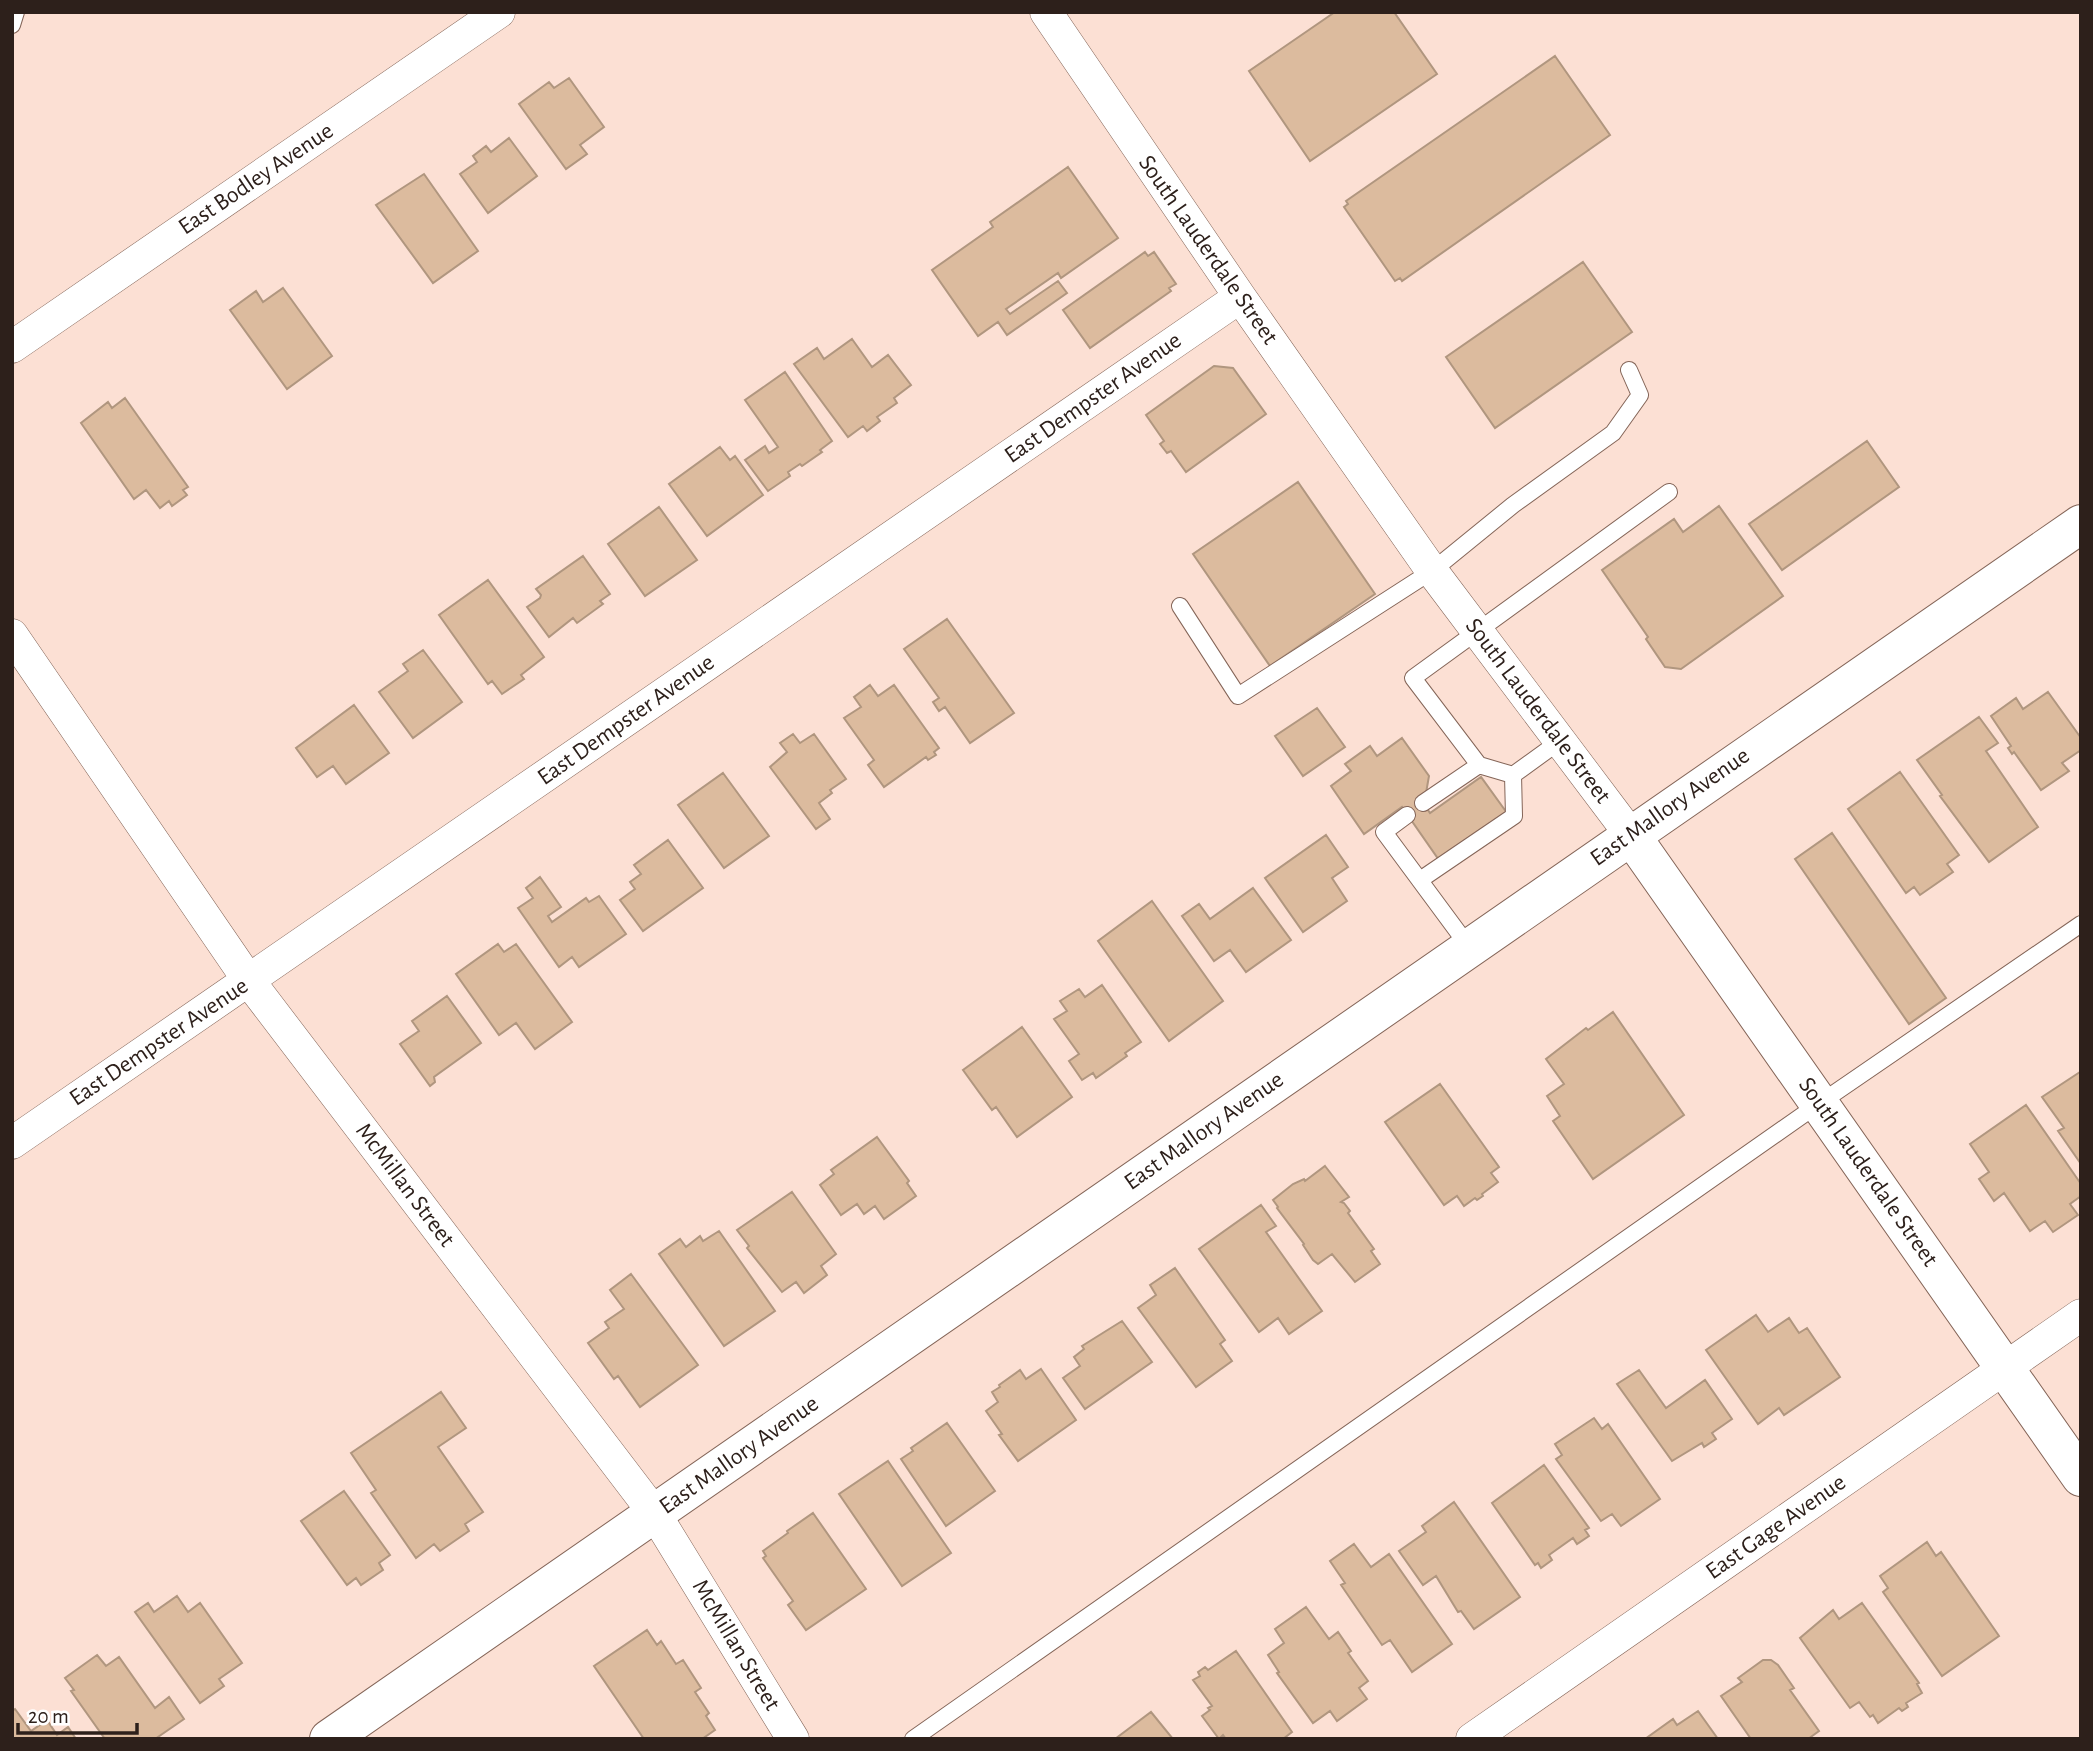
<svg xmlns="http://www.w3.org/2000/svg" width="2093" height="1751" font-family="'Alegreya Sans',sans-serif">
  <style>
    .building { fill: #dcbb9e; stroke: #b0967f; stroke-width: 2 }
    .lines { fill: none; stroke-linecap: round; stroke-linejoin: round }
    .lane-casing { stroke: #846558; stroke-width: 18 }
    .street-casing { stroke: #846558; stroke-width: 33 }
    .secondary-casing { stroke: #846558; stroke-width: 40 }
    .lane { stroke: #fff; stroke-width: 16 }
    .street { stroke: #fff; stroke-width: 32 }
    .secondary { stroke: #fff; stroke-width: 38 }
    .labels { text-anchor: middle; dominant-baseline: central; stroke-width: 5; stroke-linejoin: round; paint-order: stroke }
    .street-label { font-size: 24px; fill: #2d201b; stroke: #fff }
  </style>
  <rect width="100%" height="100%" fill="#fce0d4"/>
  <path class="building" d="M1335,12H1394L1437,74L1310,161L1249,71Z
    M1555,56L1610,135L1402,281L1400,278L1395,281L1344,207L1348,204L1346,201Z
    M569,78L604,127L580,145L587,154L566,169L519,104L549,82L554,88Z
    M509,138L537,176L488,213L460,174L477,162L473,156L486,146L491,152Z
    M1068,167L1118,238L1061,278L1058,273L1006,309L1010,314L1058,281L1067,293L1007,335L998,322L978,336L932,270L993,227L990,222Z
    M424,174L478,251L433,283L376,205Z
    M1145,252L1148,256L1154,252L1176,284L1169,288L1171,291L1090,348L1063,310Z
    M1583,262L1632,332L1495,428L1446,357Z
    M283,288L332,356L287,389L230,310L256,291L263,302Z
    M852,339L872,367L888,355L911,385L894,398L897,403L877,417L880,421L867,431L863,426L848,437L794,364L817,348L824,359Z
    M1214,366L1233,368L1266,414L1186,472L1171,451L1167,453L1160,444L1164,441L1146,415Z
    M785,372L832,441L820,450L822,452L802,466L800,464L788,472L790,476L768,491L745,460L765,446L769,453L778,447L745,400Z
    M125,398L188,487L183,490L187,495L172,506L169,501L160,508L146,490L134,499L81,423L108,402L112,408Z
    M1867,441L1899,487L1782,570L1749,524Z
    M720,447L730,460L735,456L763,495L707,536L669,484Z
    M1298,482L1375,594L1270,666L1193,554Z
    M1719,506L1783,596L1681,669L1665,667L1646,639L1648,637L1602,570L1674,519L1683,532Z
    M659,507L697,560L645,596L608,544Z
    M583,556L610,594L600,601L603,604L577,623L573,618L549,637L527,607L540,598L541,595L536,589Z
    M488,580L544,657L521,675L524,679L502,694L492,681L488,684L439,615Z
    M947,619L1014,713L970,743L945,707L939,711L933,702L939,698L904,649Z
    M423,650L462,702L413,738L379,692L408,671L403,664Z
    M870,685L878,696L894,685L939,748L934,752L936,755L928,760L926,757L884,787L868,765L874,760L844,718L861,707L854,697Z
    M2048,692L2081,738V750L2062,763L2069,771L2041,790L2014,752L2012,754L2008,748L2011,746L1991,716L2016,698L2023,709Z
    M354,705L389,753L346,784L333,766L317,777L296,748Z
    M1317,708L1345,747L1303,776L1275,736Z
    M1979,717L1998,743L1986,751L2038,827L1989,862L1940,796L1942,795L1917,760Z
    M793,734L800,743L814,734L846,779L830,790L832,793L819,803L830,819L816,829L770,767L787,752L780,743Z
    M1402,738L1429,776L1426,793L1419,797L1430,813L1481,777L1507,813L1439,860L1402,807L1364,834L1331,786L1351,771L1345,764L1370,746L1377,756Z
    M1900,772L1959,855L1947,864L1953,872L1920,895L1914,887L1906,893L1848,809Z
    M723,773L769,836L724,868L678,805Z
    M1832,833L1946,998L1909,1024L1795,859Z
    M1326,835L1348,867L1332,878L1347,901L1303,932L1265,878Z
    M668,840L703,888L643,931L620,900L635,889L630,882L641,874L634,865Z
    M540,877L561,907L548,916L552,922L586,898L589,902L599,896L626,934L579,967L572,957L559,967L518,908L533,898L526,888Z
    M1253,888L1291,940L1246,972L1230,950L1214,961L1182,916L1199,904L1210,919Z
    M1152,901L1223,1001L1169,1041L1098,941Z
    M498,944L504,952L516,944L572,1022L535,1049L516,1023L499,1035L456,974Z
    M1102,985L1141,1042L1125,1053L1127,1056L1096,1078L1093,1073L1082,1080L1069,1061L1079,1054L1054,1019L1067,1011L1060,1001L1079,989L1085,997Z
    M447,996L481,1043L434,1077L435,1082L430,1086L400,1044L419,1031L412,1021Z
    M1613,1012L1684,1115L1593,1179L1553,1121L1560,1116L1547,1096L1564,1084L1546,1059L1586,1028L1588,1030Z
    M1022,1027L1072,1097L1017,1137L996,1107L992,1110L963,1070Z
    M2080,1072L2081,1073V1164L2058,1131L2064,1128L2042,1097Z
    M1440,1084L1499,1167L1491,1173L1498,1182L1482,1194L1483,1196L1477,1200L1475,1198L1464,1206L1457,1196L1444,1205L1385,1122Z
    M2026,1105L2081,1184V1196L2070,1204L2078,1215L2053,1232L2045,1221L2030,1231L2004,1193L1994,1201L1979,1179L1989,1172L1970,1144Z
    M877,1137L909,1181L907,1183L916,1196L884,1219L875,1206L864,1214L857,1204L841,1215L820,1185L834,1174L831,1170Z
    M1325,1166L1349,1197L1341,1202L1344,1203L1350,1211L1348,1213L1374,1249L1371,1251L1380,1264L1355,1282L1332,1254L1318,1264L1313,1260L1303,1245L1304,1244L1277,1208L1278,1207L1273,1200L1293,1184L1304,1179L1305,1181Z
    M792,1192L836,1254L821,1266L827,1275L804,1293L796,1282L782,1292L747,1248L749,1246L737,1230Z
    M1261,1205L1276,1226L1266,1232L1322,1311L1289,1334L1278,1318L1259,1332L1199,1249Z
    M719,1231L775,1311L724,1346L659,1254L680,1239L686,1247L700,1236L703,1241Z
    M1175,1268L1225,1340L1220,1344L1232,1361L1196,1387L1138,1308L1156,1295L1150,1285Z
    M631,1274L698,1365L640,1407L618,1376L614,1379L588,1343L609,1328L605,1322L624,1309L610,1290Z
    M1756,1315L1768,1332L1789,1318L1799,1333L1807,1328L1840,1377L1784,1415L1779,1408L1758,1424L1706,1350Z
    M1122,1321L1152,1362L1085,1409L1063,1378L1080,1366L1074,1357L1084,1349L1082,1346Z
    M1041,1369L1076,1420L1018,1461L999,1435L1002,1434L986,1411L998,1402L992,1392L1000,1387L999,1385L1020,1370L1026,1379Z
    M1639,1370L1666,1408L1705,1380L1732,1419L1712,1433L1716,1439L1704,1447L1702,1443L1672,1461L1617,1384Z
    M441,1392L466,1428L438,1447L483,1512L465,1524L469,1531L440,1551L434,1544L416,1558L371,1493L376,1490L351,1453Z
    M1594,1418L1602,1429L1608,1424L1660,1499L1621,1526L1612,1514L1601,1521L1556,1459L1562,1455L1555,1444Z
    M947,1423L995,1491L946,1526L901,1459L913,1451L911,1448Z
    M888,1461L951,1553L902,1586L839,1494Z
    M1544,1465L1589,1528L1585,1530L1589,1536L1577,1544L1573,1538L1549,1555L1552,1560L1541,1568L1538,1563L1535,1565L1492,1503Z
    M344,1491L390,1555L379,1563L383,1570L361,1585L356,1578L347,1585L301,1521Z
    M1454,1502L1520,1597L1474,1629L1461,1611L1458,1612L1436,1576L1423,1585L1399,1551L1426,1532L1422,1526Z
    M813,1513L866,1589L806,1630L788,1605L793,1601L763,1558L766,1556L763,1551L788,1533L787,1531Z
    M1927,1542L1936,1556L1941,1552L1999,1636L1942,1676L1883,1592L1888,1588L1880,1576Z
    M1354,1544L1371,1567L1389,1554L1452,1644L1412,1672L1390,1640L1382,1645L1341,1585L1345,1583L1330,1561Z
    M177,1596L188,1612L200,1603L242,1663L219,1679L224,1686L200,1703L135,1612L148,1603L154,1612Z
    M1862,1603L1919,1683L1917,1684L1922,1693L1906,1703L1908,1707L1902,1711L1899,1708L1878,1723L1873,1715L1870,1717L1859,1702L1850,1708L1800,1638L1833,1610L1839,1619Z
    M1306,1607L1329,1639L1338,1632L1351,1651L1348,1653L1368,1681L1359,1688L1367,1699L1337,1721L1330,1711L1313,1723L1277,1673L1279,1672L1268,1655L1284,1643L1275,1629Z
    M647,1630L657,1645L661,1641L676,1664L683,1660L701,1688L695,1692L709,1713L706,1716L715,1730L702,1739H644L594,1666Z
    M1236,1651L1292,1732L1283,1739H1226L1223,1735L1219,1739L1202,1716L1210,1710L1208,1708L1212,1706L1193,1680L1200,1676L1198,1672L1205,1667L1208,1670Z
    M97,1655L106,1666L119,1657L155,1708L169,1697L184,1719L155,1739H105L71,1691L74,1690L65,1678Z
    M1763,1660H1771L1778,1665L1794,1688L1790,1690L1819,1731L1808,1739H1751L1721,1696L1742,1682L1738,1678Z
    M15,1709L31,1731L47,1720L57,1735L68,1727L76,1739H12V1711Z
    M1698,1711L1718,1739H1645L1673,1719L1677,1725Z
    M1151,1712L1173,1739H1115Z"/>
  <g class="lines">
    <defs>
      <path id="lane" d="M12,25L16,12
        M1180,606L1238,696L1432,571L1513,505L1613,433L1640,395L1629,370
        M1479,765L1413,678L1669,492
        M1423,803L1479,765L1513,775L1560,741
        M1407,815L1384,832L1469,947
        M1420,880L1514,816L1513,775
        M913,1739L1820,1103L2081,924"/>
      <path id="street" d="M1046,12L1240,297L1432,571L1630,834
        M12,347L499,12
        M12,635L249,981L655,1514L793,1739
        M12,1143L1240,297
        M1472,1739L2081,1315"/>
      <path id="secondary" d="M1630,834L2081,1477
        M329,1739C914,1336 1495,927 2081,524"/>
    </defs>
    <use href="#lane" class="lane-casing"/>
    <use href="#street" class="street-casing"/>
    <use href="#secondary" class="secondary-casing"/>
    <use href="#lane" class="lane"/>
    <use href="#street" class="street"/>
    <use href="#secondary" class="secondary"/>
  </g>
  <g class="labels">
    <g class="street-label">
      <text transform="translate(256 179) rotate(-34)">East Bodley Avenue</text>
      <text transform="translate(1208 250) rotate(55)">South Lauderdale Street</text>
      <text transform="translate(1093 398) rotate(-35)">East Dempster Avenue</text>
      <text transform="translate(1538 711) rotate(53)">South Lauderdale Street</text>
      <text transform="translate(626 720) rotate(-35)">East Dempster Avenue</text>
      <text transform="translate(1670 807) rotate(-35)">East Mallory Avenue</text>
      <text transform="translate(159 1042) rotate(-34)">East Dempster Avenue</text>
      <text transform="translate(1204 1131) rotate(-35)">East Mallory Avenue</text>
      <text transform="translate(1868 1172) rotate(55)">South Lauderdale Street</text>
      <text transform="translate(405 1185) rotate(53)">McMillan Street</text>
      <text transform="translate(739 1455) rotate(-35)">East Mallory Avenue</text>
      <text transform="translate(1776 1527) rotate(-35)">East Gage Avenue</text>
      <text transform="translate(736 1645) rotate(59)">McMillan Street</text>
    </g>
  </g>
  <rect width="2093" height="1751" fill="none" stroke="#2d201b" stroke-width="28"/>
  <path d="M18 1723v10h119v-10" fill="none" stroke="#2d201b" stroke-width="3.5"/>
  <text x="28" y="1723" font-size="21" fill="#2d201b" stroke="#ffffff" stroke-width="5" paint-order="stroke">20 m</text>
</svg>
